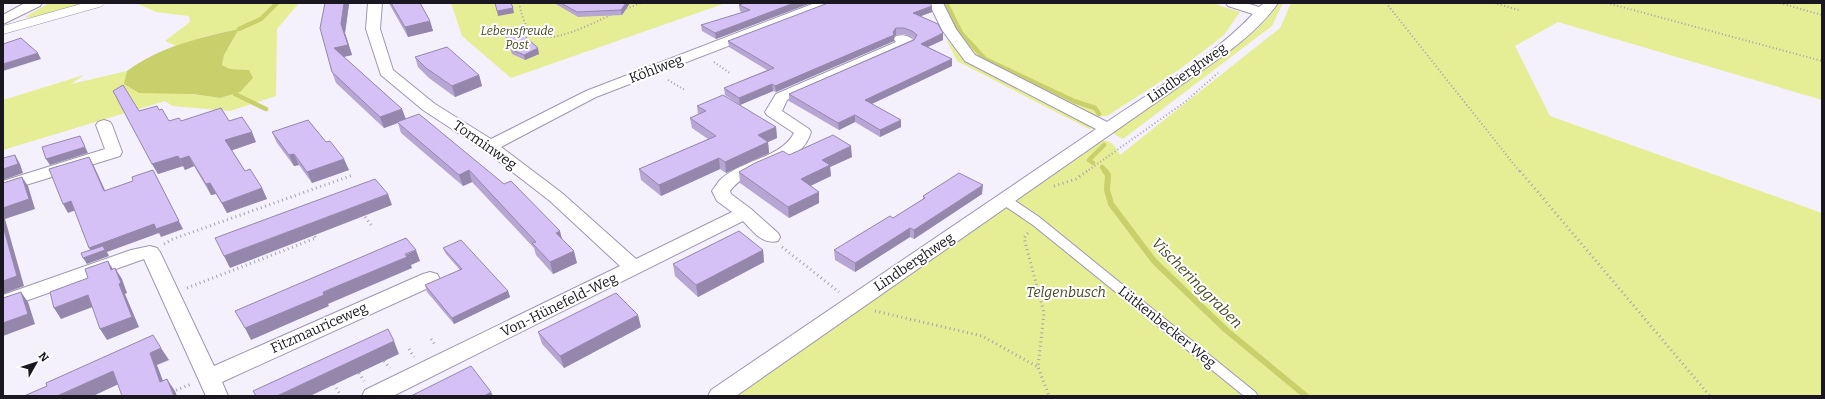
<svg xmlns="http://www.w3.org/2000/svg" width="1825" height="399" font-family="Bitter,serif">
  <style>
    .green { fill: #e5ee94 }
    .water { fill: #c7d06a }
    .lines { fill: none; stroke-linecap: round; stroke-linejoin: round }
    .stream-far1 { stroke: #c7d06a; stroke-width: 4.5 }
    .stream { stroke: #c7d06a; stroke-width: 6 }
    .lane-far1-casing { stroke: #a096b0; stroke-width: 9 }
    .lane-casing { stroke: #a096b0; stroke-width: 12 }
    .street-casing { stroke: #a096b0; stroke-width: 2 }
    .path-far1 { stroke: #a6a3ad; stroke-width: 2; stroke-dasharray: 1 2.5; stroke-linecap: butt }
    .path { stroke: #a6a3ad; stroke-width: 3; stroke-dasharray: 1 3.5; stroke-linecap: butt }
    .lane-far1 { stroke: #fff; stroke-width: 8 }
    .lane { stroke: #fff; stroke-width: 10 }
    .street { fill: #fff; fill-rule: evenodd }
    .wall { fill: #b7a6d4 }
    .shaded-wall { fill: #9587ac }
    .building { fill: #d5c1f6; stroke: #9587ac }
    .labels { text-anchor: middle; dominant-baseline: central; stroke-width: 4; stroke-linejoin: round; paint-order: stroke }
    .far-park-label { font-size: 12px; font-style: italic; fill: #474a20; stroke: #fff }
    .street-label { font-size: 14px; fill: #1a1721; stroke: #fff }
    .park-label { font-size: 14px; font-style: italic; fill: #474a20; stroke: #fff }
    .water-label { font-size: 15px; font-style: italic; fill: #474b21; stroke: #fff }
  </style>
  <rect width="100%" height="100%" fill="#f4f1fc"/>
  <path class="green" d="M49,3H89L33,18L25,17Z
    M136,3H299L277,29L276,96L230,111L172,106L165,101L3,150V100L84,75L71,84L127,71L125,84L220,98L240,92L249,70L230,69L222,65L224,55L239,29L210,35L176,46L165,41L190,22L189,16L156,12Z
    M451,3H726L511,78L462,36Z
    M941,3H1212L1240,12L1224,35L1180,69L1107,116L1094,117L974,56L960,41Z
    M1277,3H1283L1272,26L1123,139L1112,133C1138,114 1165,96 1192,77C1216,60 1266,30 1277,3Z
    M1291,3H1822V100L1558,22L1515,46L1550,116L1822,213V396H734L1100,141C1112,139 1115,146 1120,155L1280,28Z
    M946,39L964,58L1090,125L1091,130L957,61Z"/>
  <path class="water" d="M239,29L224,55L222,65L230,69L249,70L253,78L240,92L220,98L193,94L139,93L124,84L127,71C159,47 201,37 239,29Z"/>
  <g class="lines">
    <path class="stream-far1" d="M946,3L961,33L985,59L1074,101L1095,108L1099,114
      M239,29L261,19L277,3
      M235,94L266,109
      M1093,163L1089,160L1104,145
      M1102,167L1106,172"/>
    <path class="stream" d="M1105,171L1108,175L1107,190L1111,204L1154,261L1226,330L1306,396"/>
    <defs>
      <path id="lane-far1" d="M3,30L99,3"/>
      <path id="lane" d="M1005,200L1036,221L1252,396"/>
      <path id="street" d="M25,3H42L40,6L3,24V15Z
        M368,3H382L380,29L393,70L435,104L491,139L586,91L815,3H834L832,6L596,97L501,147L562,193L636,259L732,212L717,201L712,191C714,188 717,184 719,181C739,160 781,159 794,133L767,115L765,112L776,94L896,42L894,39L896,36C903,34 911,36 915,42L913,45L787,100L782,111L809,129L811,132C809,138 806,144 802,148C786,167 745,169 730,191L731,194L751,209L778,233L780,237L778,241C762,245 753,231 743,221L393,396H362L365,390L620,266L550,201L484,150L423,110L381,75L366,29Z
        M929,3H943L956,29L975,55L1107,122C1155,89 1214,56 1253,14L1228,6L1226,3H1246L1259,7L1264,3H1278C1264,23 1244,40 1224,55L736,396H708L711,390L1096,129L965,61L942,30Z
        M104,120L110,122L112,125L122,152L120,156L3,192V181L105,149L96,125L98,122Z
        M150,246L157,248L160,252L214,366L423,274L430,272L437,274L440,279L437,284L222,382L228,396H206L144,259L3,309V295L131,250Z"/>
    </defs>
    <use href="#lane-far1" class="lane-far1-casing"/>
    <use href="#lane" class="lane-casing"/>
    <use href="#street" class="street-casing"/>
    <path class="path-far1" d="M519,3C521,12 524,25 531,32C549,48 594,22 613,14
      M1386,3L1520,172
      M1494,3L1519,10
      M1607,3L1822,61
      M1780,3L1822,15
      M623,10L641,3
      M714,62L731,74
      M668,80L685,90
      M1086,172L1185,102L1218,73"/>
    <path class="path" d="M1520,171L1710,396
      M1054,186L1076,179L1087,171
      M365,217L372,226
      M1028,233L1024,238L1044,313L1038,367L1049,396
      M164,244L173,239L353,175
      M782,247L839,292
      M187,288L316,238L314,235
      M875,311L982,336L1038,367
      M431,339L436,346
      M409,349L414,357
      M384,361L390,368
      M359,373L364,381
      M334,384L341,396
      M172,392L191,384"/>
    <use href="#lane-far1" class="lane-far1"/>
    <use href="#lane" class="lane"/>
    <use href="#street" class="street"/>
  </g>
  <path class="wall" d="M325,3H348L349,4L345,33L352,55L344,57L402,109L406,119L562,238L577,263L553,274L536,255L534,248L472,182L463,186L401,133L398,123L384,128L336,83L332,72Z
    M389,3H420L430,21L433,31L408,37L391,7Z
    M554,3H630L622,15L578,17Z
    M741,3H811L716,39L702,31L701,25L743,13L740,11L739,5L743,4Z
    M932,6V12L921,16L943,33V40L928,47L952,59V66L872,104L901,127L880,137L855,122L839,130L789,101V94L914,39L912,37L904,34L896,35L894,37V41L776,92L773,91L740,105L725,95L724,88L767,70L729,47L728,41Z
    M505,34L539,54L525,60L512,54Z
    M415,57L479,75L482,86L455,97L429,78L418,67Z
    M113,91L139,111L159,110L169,121H229L256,142L232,150L245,171L262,188L267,199L227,213L216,194L211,195L194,166L185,170L183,166L158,174Z
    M697,106L776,127L777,138L768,142L769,153L726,173L720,169L661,196L641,180L639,169L708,139L692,128L690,118L698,114Z
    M272,132L326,142L349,170L312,183L299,165L294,166L277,143Z
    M789,155L852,157L830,167L831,176L810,186L819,192V203L789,218L740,183L739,172Z
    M982,194L914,239L910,237L855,272L835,260L834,250L893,218L923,199V196Z
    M443,248L508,291L510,297L454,324L427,292L425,285L460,270L446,254Z
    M763,250L764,262L698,297L675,276L673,264Z
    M641,327L564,368L542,344L538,332Z"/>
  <path class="shaded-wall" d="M344,3H348L349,4L345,33L352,55L338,58L334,48L341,24Z
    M626,3H630L622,15L621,10Z
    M794,3H811L716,39L715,33Z
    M932,6V12L913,19V13Z
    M513,8L514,13L498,16L497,11Z
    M430,21L433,31L408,37L405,27Z
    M896,28V35L894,37V41L776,92L775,86L893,32Z
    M943,33V40L921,50V44Z
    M538,48L539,54L525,60L524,55Z
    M38,53L41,59L3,71V64Z
    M952,59V66L865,107V100Z
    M479,75L482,86L455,97L452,86Z
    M772,84L773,91L740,105L739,98Z
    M402,109L406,120L384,128L380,117Z
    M855,115V122L839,130L838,123Z
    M901,120V127L880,137V130Z
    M776,127L777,138L759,146L758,135Z
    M252,132L256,142L230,151L225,140Z
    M80,136L88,153L50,165L46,159Z
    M768,142L769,153L726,173L725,162Z
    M851,146L852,157L830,167L831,176L802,190L801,179L822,160Z
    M294,154L299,165L294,166L289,155Z
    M15,155L20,164L23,173L3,180V169Z
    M178,156L183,166L158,174L152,164Z
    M189,156L194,166L185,170L180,159Z
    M89,157L94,166L109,199L104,191Z
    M719,158L720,169L661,196L659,185Z
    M344,159L349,170L312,183L307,172Z
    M153,170L183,229L161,237L159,233L107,252L109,256L87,264L83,258L93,254L89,248Z
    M469,170L472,182L463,186L459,175Z
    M22,177L28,186L35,209L5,219L24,286L3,294V208Z
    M210,183L216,194L211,195L206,184Z
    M983,185L982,194L914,239V230Z
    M262,188L267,199L227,213L222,203Z
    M819,192V203L789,218L788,207Z
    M388,194L392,205L230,268L224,256Z
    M71,201L76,210L68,213L63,204Z
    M910,228V237L855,272V263Z
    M560,231L563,243L556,233Z
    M416,250L420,261L411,265L412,268L328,304L329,306L251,340L245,328Z
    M763,250L764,262L698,297L696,285Z
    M574,251L577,263L553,274L550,262Z
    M108,261L114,271L111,270Z
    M115,268L122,279L127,293L125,294L139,327L107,340L100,329L119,284Z
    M508,291L510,297L454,324L452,318Z
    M21,292L28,302L35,324L3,336V323Z
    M88,295L95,306L61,319L54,308Z
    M638,315L641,327L564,368L560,356Z
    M394,341L399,354L310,396H277Z
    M161,348L169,360L157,365L168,394L160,382L150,353Z
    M113,371L121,383L93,396H57Z
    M167,379L175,391L177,396H174Z
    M491,392L493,396H484Z"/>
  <path class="building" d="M325,3H344L341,24L348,45L334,48L402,109L380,117L332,72L320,28Z
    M391,3H420L430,21L405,27Z
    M495,3H511L513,8L497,11Z
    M561,3H626L621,10L577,12Z
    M745,3H794L715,33L701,25L750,10L739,5Z
    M828,3H930L932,6L913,13L938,24L943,33L921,44L952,59L865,100L901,120L880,130L855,115L838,123L789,94L914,40L917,35L912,31L904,28H896L893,32L894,35L775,86L772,84L739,98L724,88L774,68L728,41Z
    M518,30L538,48L524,55L510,49L505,34Z
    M21,38L38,53L3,64V44Z
    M447,47L479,75L452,86L426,68L415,57Z
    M123,85L139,111L157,106L159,110L162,109L169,121L179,118L181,121L221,108L229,121L242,117L252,132L225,140L245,171L250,169L262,188L222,203L210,183L206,184L189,156L180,159L178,156L152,164L113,91Z
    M723,95L776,127L758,135L768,142L725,162L719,158L659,185L639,169L716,136L690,118L706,111L697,106Z
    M419,114L504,184L511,181L560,231L556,233L574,251L550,262L532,243L536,242L469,170L459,175L397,122Z
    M308,120L326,142L330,141L344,159L307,172L294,154L289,155L272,132Z
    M833,135L851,146L822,160L830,165L801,179L819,192L788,207L739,172L755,163L783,151L789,155Z
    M80,136L85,147L46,159L42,147Z
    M15,155L18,164L3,169V158Z
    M89,157L104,191L133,181L132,177L153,170L179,221L156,229L154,224L89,248L71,201L63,204L49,169Z
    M959,173L983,185L914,230L910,228L855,263L834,250L890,216L893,218L925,198L923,196Z
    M22,177L29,199L3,208V183Z
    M375,179L388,194L224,256L215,238Z
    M3,226L17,276L3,281Z
    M739,231L763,250L696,285L673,264Z
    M406,238L416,250L405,254L407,257L323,292L324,295L245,328L235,311Z
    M461,240L508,291L452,318L425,285L462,269L443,248Z
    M103,246L105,250L83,258L81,253Z
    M108,261L111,270L115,268L121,283L119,284L132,317L100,329L88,295L54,308L50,292L88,278L85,269Z
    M21,292L28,314L3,323V298Z
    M616,293L638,315L560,356L538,332Z
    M388,329L394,341L277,396H256L253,391Z
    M153,335L161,348L150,353L160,382L167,379L174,396H122L113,371L57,396H24L47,386L46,383Z
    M471,366L491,392L484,396H411Z"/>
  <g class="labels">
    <g class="far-park-label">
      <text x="517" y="31">Lebensfreude<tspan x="517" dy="14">Post</tspan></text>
    </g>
    <g class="street-label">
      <text transform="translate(656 69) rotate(-21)">Köhlweg</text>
      <text transform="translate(1187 73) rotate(-35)">Lindberghweg</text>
      <text transform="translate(485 145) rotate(35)">Torminweg</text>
      <text transform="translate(914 262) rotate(-34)">Lindberghweg</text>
      <text transform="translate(559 305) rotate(-26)">Von-Hünefeld-Weg</text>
      <text transform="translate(1167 327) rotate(39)">Lütkenbecker Weg</text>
      <text transform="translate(319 328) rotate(-24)">Fitzmauriceweg</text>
    </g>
    <g class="park-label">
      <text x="1066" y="292">Telgenbusch</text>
    </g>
    <g class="water-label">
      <text transform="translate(1197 283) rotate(45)">Vischeringgraben</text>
    </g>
  </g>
  <rect width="1825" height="399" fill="none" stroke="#1a1721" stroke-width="8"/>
  <g transform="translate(36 363) rotate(51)" stroke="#ffffff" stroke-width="3" paint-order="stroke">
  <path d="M0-3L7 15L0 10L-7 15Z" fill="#1a1721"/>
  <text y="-6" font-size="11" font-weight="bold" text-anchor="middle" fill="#1a1721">N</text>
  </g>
</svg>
